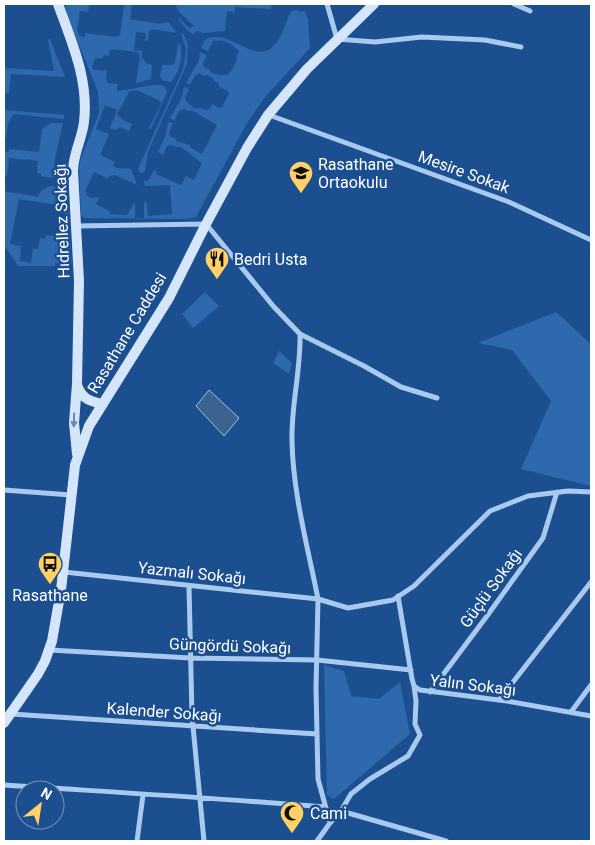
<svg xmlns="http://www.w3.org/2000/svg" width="595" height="845" font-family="Roboto,sans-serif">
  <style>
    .green { fill: #2e69ad }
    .water { fill: #3c6290; stroke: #9cc4f0 }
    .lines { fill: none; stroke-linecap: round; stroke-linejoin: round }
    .street { stroke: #a9c9ee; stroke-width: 5 }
    .secondary { stroke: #d6e6fa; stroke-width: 10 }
    .oneway { fill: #668bba }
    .labels { text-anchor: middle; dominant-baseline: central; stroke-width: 5; stroke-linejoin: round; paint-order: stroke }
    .poi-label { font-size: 16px; fill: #fff; stroke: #1b4f8f; text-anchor: start }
    .street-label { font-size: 16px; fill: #fff; stroke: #1b4f8f }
  </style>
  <rect width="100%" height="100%" fill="#1b4f8f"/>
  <path class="green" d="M65,4H89L88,12L80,11L77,30L79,36L85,37V33L116,37L120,35L124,6L122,4H132L130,19L159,24L168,22L177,33L152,29L149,31L148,40L145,41L146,33L136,32L134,50L142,51V57L146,63L152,65L151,79L136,83L140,55L137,52L112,49L109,51V56L104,55L102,59L98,58L94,60L92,69L103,71L105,69L107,71L106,79L108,83L117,84V91C131,90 155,82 164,86L167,92L151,129L149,128L161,104L160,101L137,90L129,92L117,114L123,120L132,124L129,131L120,127L116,130L110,128L117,110L105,105L96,129L109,134L101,153L102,156L115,162L113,166C120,170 125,167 131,169L137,185L115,175L109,176L108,179L94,172L85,191L87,193L86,195L94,199L95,197L99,198L96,204L109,211L110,214L127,215L135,202V218H144V202H147L148,216L172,214L170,185L145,186L144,181L149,180L154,170L157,172L156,174L181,185L186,176L194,180L202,163C193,157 188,151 179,146L176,147L171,145L167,146L163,155L158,152L166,134L168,122L173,123L169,133L170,136L176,139V141L190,145L191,148L202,154L217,125L191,110L188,111L184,109L179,111L174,121L170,118L182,97L184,87L189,89L185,98L187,102L195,109L201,108L206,110L210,109L212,104L220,108L222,107L229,94L228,91L219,87V83L214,81L213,78L207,75L204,76L199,73L195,75L190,85L186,83L199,60L200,52L207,55L203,63L204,67L210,70V72C227,79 230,75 237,60L236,57L239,51C232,44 223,38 213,41L208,51L201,48L205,40C229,25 256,70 276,43C283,34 286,22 291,11L298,10L299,12L305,11L308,20L310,48L266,96L247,123L196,217L184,219L85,218L81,215L79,168L81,158L99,113L98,92L67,15Z
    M175,4L261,5L271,4V9L235,7V12L227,11L225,31L203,33L198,31L193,34L188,31L178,19L179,18L189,28L194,26L180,13Z
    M183,33L188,46L187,64L148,152L145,172L140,173L138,169L183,69L186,49L181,34Z
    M50,39L65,77L11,74L9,93H4V68L54,71L48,40Z
    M178,44H180C184,55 179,73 171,82L164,81L160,77L162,65H173L175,63Z
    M4,110L64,115V119L13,114L8,124L6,138L4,137Z
    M51,123H63L55,159L53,178L41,176V174L37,173L38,161L25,159V160L9,158L7,176H4V151L9,152V149L39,152L42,129Z
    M51,186L55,187L56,205L19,199L10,244L21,246L20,261L31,263L33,248L38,249L40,238L45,239L46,235L54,236L55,233H66L63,192H67L72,264L55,263V266H18L4,245V191L38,197C39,191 45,188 51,186Z
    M205,292L219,306L193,328L182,314Z
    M556,312L591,344V486L521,469L551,401L512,350L478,343Z
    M279,351L292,363L289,374L273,363Z
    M324,665L344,671L351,696L379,699L400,682L410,734L334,799L327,795Z"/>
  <path class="water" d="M209,390L239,418L224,436L196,406Z"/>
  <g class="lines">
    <path class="street" d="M327,4L337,39L375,42L422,37L485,40L521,47
      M514,4L530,11
      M269,115L509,202L591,240
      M76,226L206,224L274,307L300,334L364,366L401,387L437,398
      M4,490L71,495
      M64,572L318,599C308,548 293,494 292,441C291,405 301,370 300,334
      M189,586L192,716L204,841
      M398,596L412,679L414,686L420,690L507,701L591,716
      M50,650L190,658L317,660L411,670
      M414,686L416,701L415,724L420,735L408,756L370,779L351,794L341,811L330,823L318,779L316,688L318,599L348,608L393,600L414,586L490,511L528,496L568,491L591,492
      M430,692L487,616L543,538L557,492
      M499,700L591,582
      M571,712L591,685
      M11,714L317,734
      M4,785C111,792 218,798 325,807
      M341,811L446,841
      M137,841L143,795
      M317,841L330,823"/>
    <path class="secondary" d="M58,4C72,43 89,80 84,122C82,139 73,154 73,171L79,281L77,384L74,423L77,454
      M77,385C82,398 88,401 102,404
      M4,723L38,674L45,661L52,641L61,590L75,465L89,426L169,298L206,224L247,148L268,115L307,69L374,4"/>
  </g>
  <defs><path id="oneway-solid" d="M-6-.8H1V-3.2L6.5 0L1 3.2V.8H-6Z" transform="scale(1.25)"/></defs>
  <use class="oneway" href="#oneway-solid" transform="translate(74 420) rotate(92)"/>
  <defs>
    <symbol id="school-pin" viewBox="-11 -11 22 30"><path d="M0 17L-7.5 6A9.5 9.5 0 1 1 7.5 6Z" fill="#ffd166" stroke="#1b4f8f"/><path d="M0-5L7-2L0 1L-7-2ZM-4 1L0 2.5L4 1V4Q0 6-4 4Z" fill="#111"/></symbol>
    <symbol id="restaurant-pin" viewBox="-11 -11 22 30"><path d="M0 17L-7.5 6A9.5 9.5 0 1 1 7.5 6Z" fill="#ffd166" stroke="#1b4f8f"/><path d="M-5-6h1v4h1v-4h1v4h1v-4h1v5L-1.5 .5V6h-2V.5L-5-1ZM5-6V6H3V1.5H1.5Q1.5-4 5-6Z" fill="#111"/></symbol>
    <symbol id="bus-pin" viewBox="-11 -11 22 30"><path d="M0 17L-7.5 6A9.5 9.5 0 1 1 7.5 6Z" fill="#ffd166" stroke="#1b4f8f"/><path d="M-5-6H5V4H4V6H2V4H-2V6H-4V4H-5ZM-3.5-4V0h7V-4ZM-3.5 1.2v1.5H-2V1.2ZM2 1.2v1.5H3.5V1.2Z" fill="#111"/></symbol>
    <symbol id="mosque-pin" viewBox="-11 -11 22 30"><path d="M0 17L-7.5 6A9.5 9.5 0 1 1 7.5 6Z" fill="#ffd166" stroke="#1b4f8f"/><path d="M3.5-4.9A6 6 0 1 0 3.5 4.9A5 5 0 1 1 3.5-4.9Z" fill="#111"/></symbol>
  </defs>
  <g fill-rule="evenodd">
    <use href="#school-pin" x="287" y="159" width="28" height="38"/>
    <use href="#restaurant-pin" x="203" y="245" width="28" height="38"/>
    <use href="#bus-pin" x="36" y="550" width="28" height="38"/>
    <use href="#mosque-pin" x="278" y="799" width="28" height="38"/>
  </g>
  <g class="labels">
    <g class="poi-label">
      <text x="318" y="164">Rasathane<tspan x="318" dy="18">Ortaokulu</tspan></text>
      <text x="234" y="259">Bedri Usta</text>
      <text x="50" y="595" text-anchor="middle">Rasathane</text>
      <text x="310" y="813">Cami</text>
    </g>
    <g class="street-label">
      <text transform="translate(464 172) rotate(20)">Mesire Sokak</text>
      <text transform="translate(62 221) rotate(-92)">Hıdrellez Sokağı</text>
      <text transform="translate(127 333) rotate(-59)">Rasathane Caddesi</text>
      <text transform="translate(192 573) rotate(6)">Yazmalı Sokağı</text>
      <text transform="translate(491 588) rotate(-54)">Güçlü Sokağı</text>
      <text transform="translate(230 646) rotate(2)">Güngördü Sokağı</text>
      <text transform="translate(473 685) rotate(7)">Yalın Sokağı</text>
      <text transform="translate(164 712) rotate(4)">Kalender Sokağı</text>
    </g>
  </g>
  <rect width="595" height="845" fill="none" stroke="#ffffff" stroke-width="10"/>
  <g transform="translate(40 805) rotate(30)"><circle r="24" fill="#1b4f8f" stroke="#7695bc"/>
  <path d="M0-4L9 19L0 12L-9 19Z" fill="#ffd166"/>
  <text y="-8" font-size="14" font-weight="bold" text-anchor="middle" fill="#ffffff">N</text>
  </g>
</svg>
